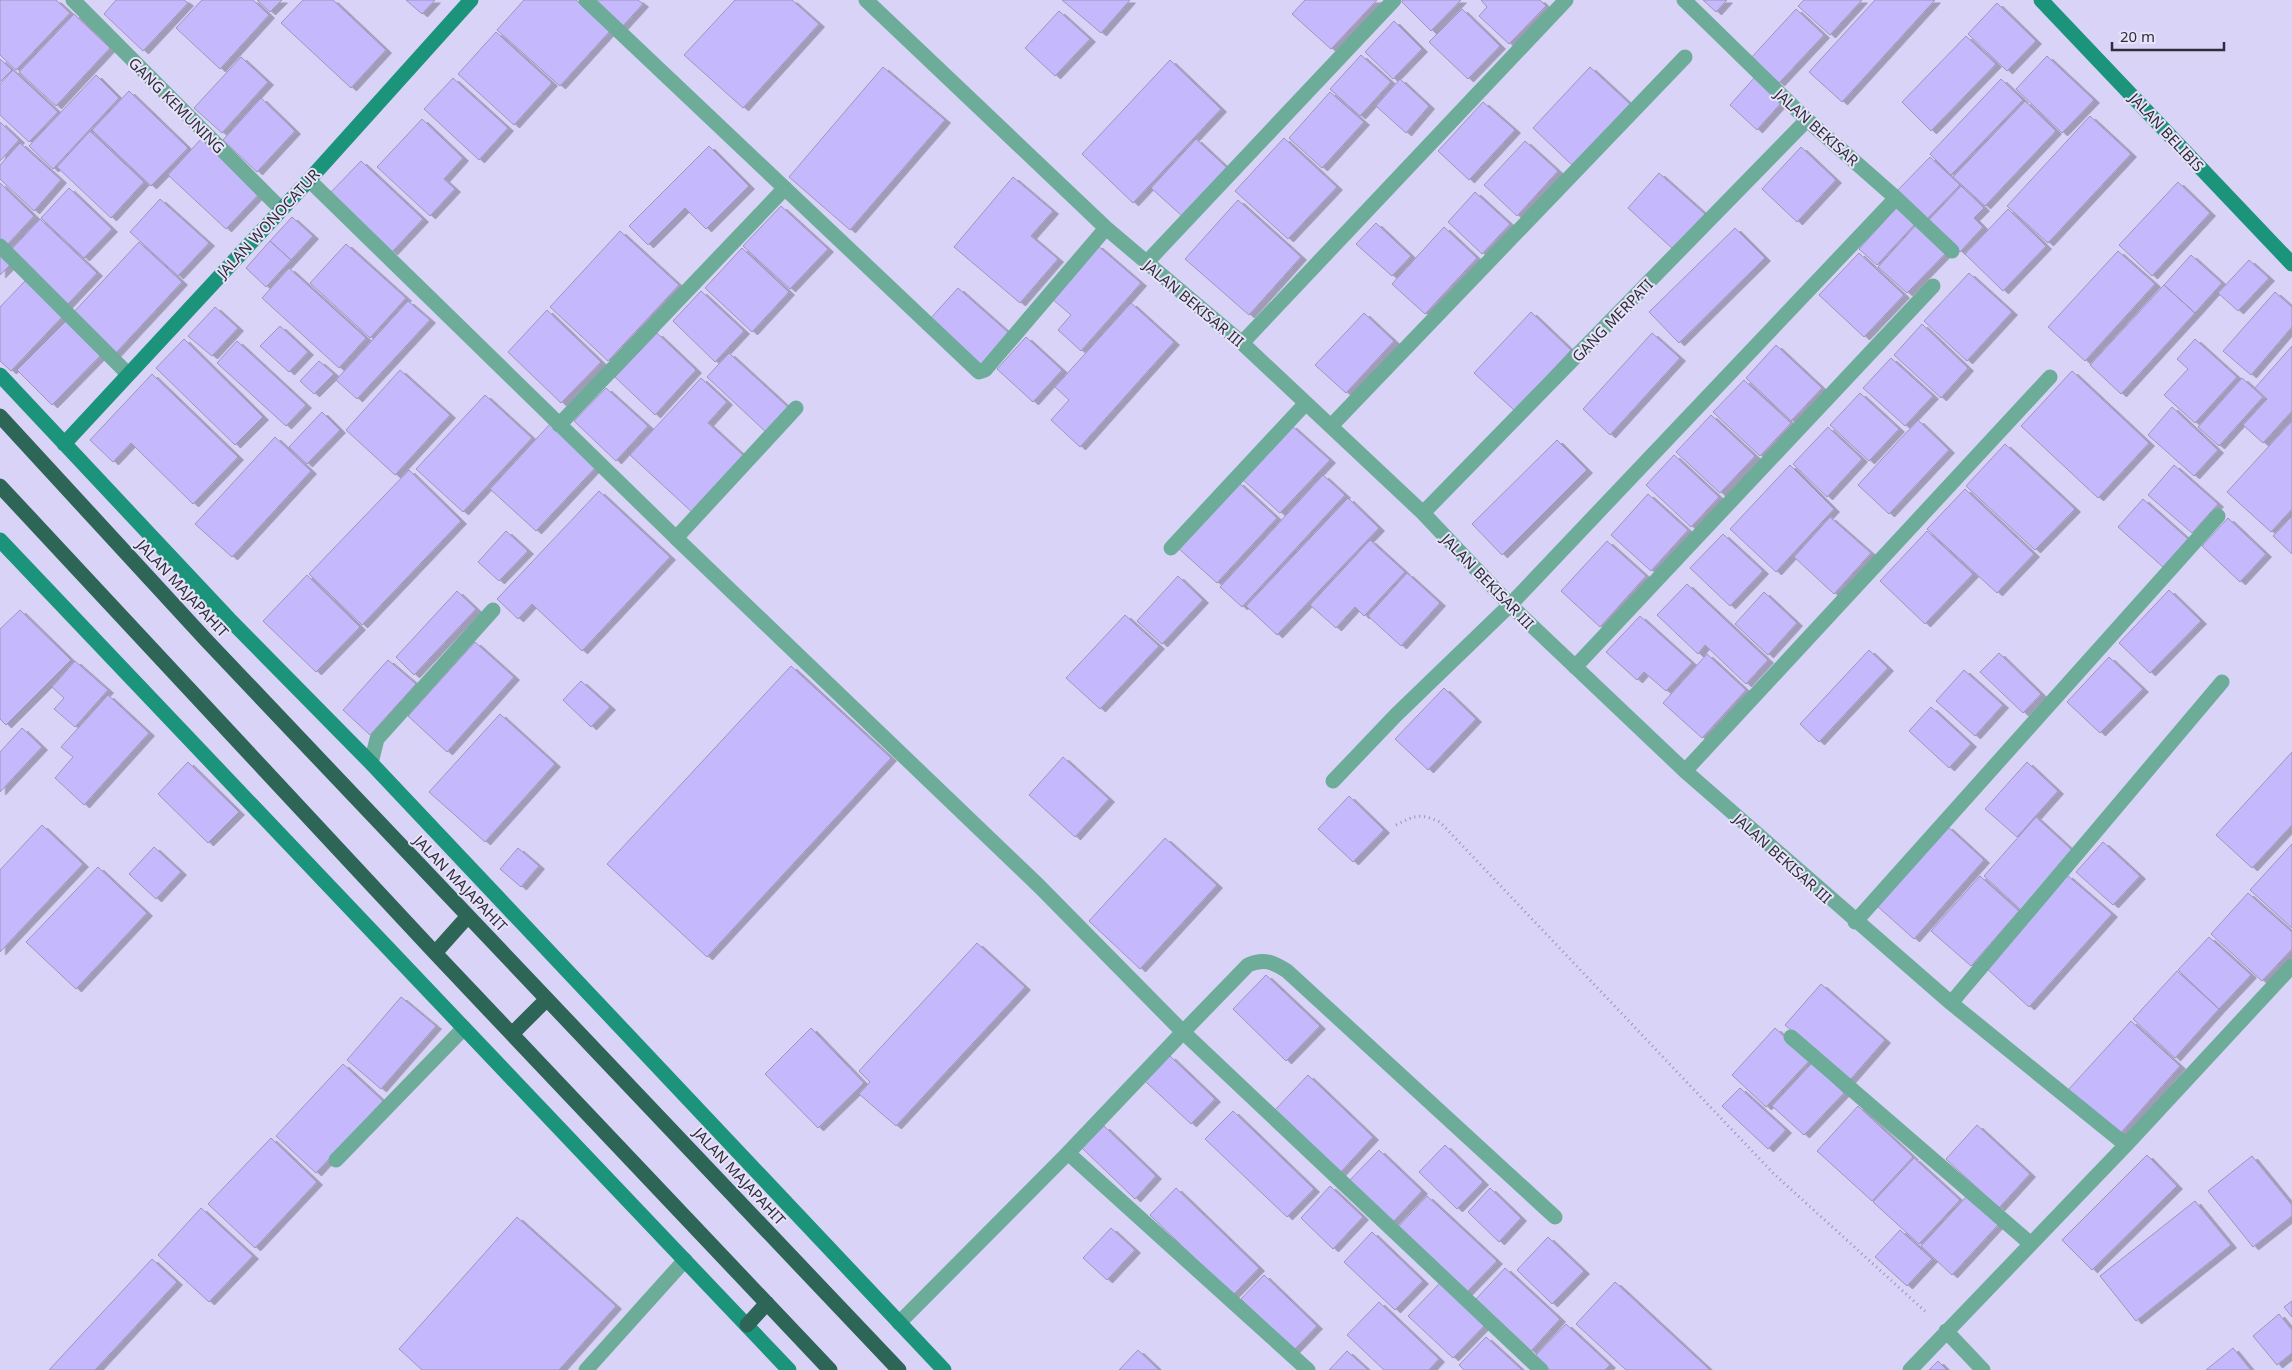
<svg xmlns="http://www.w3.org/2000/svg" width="2292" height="1370" font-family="'Noto Sans',sans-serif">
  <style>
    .building { fill: #c6b8fc; stroke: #9d96b9; filter: url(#shadow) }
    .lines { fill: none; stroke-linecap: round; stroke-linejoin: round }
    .path { stroke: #9993af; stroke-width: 3; stroke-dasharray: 1 4; stroke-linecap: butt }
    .lane { stroke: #6cac99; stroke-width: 15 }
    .street { stroke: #6cac99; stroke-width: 15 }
    .secondary { stroke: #1b947b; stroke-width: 15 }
    .highway { stroke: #2d6556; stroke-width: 15 }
    .labels { text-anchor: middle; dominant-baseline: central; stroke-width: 4; stroke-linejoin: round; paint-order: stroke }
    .street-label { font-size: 15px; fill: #302d3b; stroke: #e7e3f9 }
  </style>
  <defs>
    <filter id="shadow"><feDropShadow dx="5.5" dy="3" stdDeviation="0" flood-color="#0004"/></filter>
  </defs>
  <rect width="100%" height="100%" fill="#dad3f8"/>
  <path class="building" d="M0,0H56L70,13L16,70L0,55Z
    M116,0H184L188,3L143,51L104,14Z
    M202,0H253L269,15L220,69L176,28Z
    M257,0H282L270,12Z
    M303,0H333L386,50L351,88L281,23Z
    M406,0H435L422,14Z
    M524,0H576L610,31L560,86L497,30Z
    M589,0H638L643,4L621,28Z
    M735,0H792L819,24L743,108L684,55Z
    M1062,0H1130L1101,33Z
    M1305,0H1377L1331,49L1292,14Z
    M1403,0H1461L1431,31L1402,2Z
    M1481,0H1540L1546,6L1509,44L1479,16L1487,7Z
    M1703,0H1727L1716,12Z
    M1804,0H1862L1830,35L1798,6Z
    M1875,0H1935L1842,102L1809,72Z
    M1997,3L2036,41L2007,71L1968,34Z
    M1462,9L1500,46L1468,79L1429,42Z
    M1796,9L1824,35L1779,83L1751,58Z
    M1059,11L1090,39L1055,76L1025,48Z
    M74,14L110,48L56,106L19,72Z
    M1394,21L1422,49L1393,79L1365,52Z
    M496,32L552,83L514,125L458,74Z
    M1966,36L1996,64L1931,131L1902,102Z
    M1361,55L1391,82L1360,116L1330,89Z
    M2047,56L2094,100L2062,133L2016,89Z
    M241,57L268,82L222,133L194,108Z
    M0,59L12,70L0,82Z
    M1170,60L1221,109L1133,203L1082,154Z
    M883,67L945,120L850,230L789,177Z
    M1590,67L1630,104L1573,166L1533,128Z
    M13,70L58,112L29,142L0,115V84Z
    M96,75L119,98L53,169L29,146Z
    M1755,77L1782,102L1757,130L1730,105Z
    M453,78L508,128L479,160L424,109Z
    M1400,79L1429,106L1406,133L1376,106Z
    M2001,79L2023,100L1951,175L1930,154Z
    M129,91L188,148L151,186L92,130Z
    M1330,92L1364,122L1322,168L1289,138Z
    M261,98L295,131L257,172L223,140Z
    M2025,101L2056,131L1985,206L1953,177Z
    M1483,102L1515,130L1469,180L1438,151Z
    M2090,116L2131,154L2048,243L2007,206Z
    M422,119L463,158L444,179L455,189L430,216L377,167Z
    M0,122L19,140L0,161Z
    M90,131L144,182L111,218L57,167Z
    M202,138L260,193L226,229L168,175Z
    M1284,138L1337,187L1288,239L1235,191Z
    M1196,139L1227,168L1182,216L1151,188Z
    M1525,141L1558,171L1517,216L1484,185Z
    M20,143L61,180L34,211L0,179V165Z
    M709,146L749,186L706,229L685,208L648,245L629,226Z
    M1801,147L1836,180L1797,222L1762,189Z
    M1930,157L1960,185L1927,219L1897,191Z
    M361,161L423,219L392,252L330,193Z
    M1659,173L1705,214L1673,249L1628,208Z
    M1013,177L1053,211L1031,236L1058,259L1020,303L954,247Z
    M2178,182L2210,213L2152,276L2119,245Z
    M0,183L34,216L6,246L0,240Z
    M1961,186L1984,208L1974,218L1983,227L1960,252L1928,221Z
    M69,188L112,229L84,258L41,218Z
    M1475,192L1510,224L1482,254L1448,222Z
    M160,199L209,243L178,276L130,232Z
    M1238,200L1301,257L1249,315L1185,259Z
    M781,206L828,249L790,289L743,246Z
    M1897,207L1915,224L1877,265L1859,249Z
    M2008,209L2046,246L2003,291L1965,254Z
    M292,217L313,236L291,260L270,241Z
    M40,219L97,273L67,305L9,252Z
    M1376,223L1411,256L1392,276L1356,244Z
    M1916,225L1946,253L1907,293L1878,267Z
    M1444,227L1477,258L1425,314L1392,284Z
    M1735,228L1765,258L1679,343L1649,312Z
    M620,231L679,285L608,361L550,307Z
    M270,241L291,260L266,287L246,268Z
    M139,242L182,282L115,354L72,314Z
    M346,244L406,298L370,338L310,283Z
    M1097,245L1141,283L1081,351L1058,330L1071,315L1051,298Z
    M742,248L789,292L752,332L705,288Z
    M2118,251L2155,284L2085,361L2048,327Z
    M0,253L11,264L0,275Z
    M1859,253L1904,295L1864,337L1819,295Z
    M2191,255L2222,283L2195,313L2164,285Z
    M2249,260L2269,278L2238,311L2218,293Z
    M289,268L366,338L339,368L262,298Z
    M1969,273L2012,312L1967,361L1924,321Z
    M26,280L64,315L11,371L0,361V307Z
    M2164,285L2195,313L2121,394L2090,365Z
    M958,288L1010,334L982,366L930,319Z
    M701,291L744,331L715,362L673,321Z
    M2275,292L2292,307V327L2251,375L2223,351Z
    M408,301L430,320L357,399L336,380Z
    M1131,303L1174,342L1080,447L1051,420L1069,400L1055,387Z
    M215,307L238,328L212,356L188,336Z
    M547,310L601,362L561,403L508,352Z
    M1531,312L1571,350L1515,411L1474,373Z
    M1364,313L1394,341L1346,393L1315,365Z
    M68,319L102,354L52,405L17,370Z
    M1922,324L1968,368L1941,398L1894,355Z
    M280,326L308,352L289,372L260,346Z
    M657,333L696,370L655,415L615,377Z
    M1652,333L1680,358L1610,435L1583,409Z
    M1026,337L1062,370L1033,402L997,369Z
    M184,339L263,417L235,445L156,368Z
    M2195,339L2237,377L2195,423L2164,395L2188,369L2177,359Z
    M237,341L306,405L286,426L217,363Z
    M1776,345L1822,388L1791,421L1746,378Z
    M2292,346V411L2263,443L2243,425L2267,399L2255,388Z
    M729,353L790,409L767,433L707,377Z
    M1891,358L1933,396L1905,426L1863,388Z
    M319,361L334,374L314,394L300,381Z
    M400,370L450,415L395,475L346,430Z
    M2072,371L2149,443L2098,498L2021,426Z
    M152,374L238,457L193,504L131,443L113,462L90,440Z
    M701,378L727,402L708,423L744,456L693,513L630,455Z
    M2242,378L2263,397L2219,446L2198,427Z
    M1744,380L1791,423L1760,456L1713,412Z
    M606,388L648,426L616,461L574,421Z
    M1860,393L1899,429L1869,461L1830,425Z
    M485,395L532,438L463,512L416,469Z
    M2172,407L2218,450L2194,476L2148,435Z
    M322,412L340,430L307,464L289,447Z
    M1711,415L1755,456L1720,493L1676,452Z
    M1918,420L1949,450L1889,514L1858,485Z
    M2292,421V509L2271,532L2227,492Z
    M550,424L596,467L536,531L490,489Z
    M1291,425L1330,460L1280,513L1241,478Z
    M1828,427L1862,459L1827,497L1793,464Z
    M275,437L311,471L232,557L195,524Z
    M1557,440L1587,470L1502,555L1472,524Z
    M2005,444L2075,509L2035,550L1966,486Z
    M1674,455L1719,497L1691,527L1646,485Z
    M1790,465L1834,509L1776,572L1730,529Z
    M2174,465L2218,504L2192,533L2148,495Z
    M409,470L461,521L362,625L309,574Z
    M1323,475L1345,495L1242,607L1220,587Z
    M1238,482L1277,518L1217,583L1178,548Z
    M1965,489L2034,554L1997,593L1927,529Z
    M599,491L670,557L582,651L532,604L518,619L497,599Z
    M1648,494L1688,530L1651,571L1611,535Z
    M1348,498L1379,528L1277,635L1246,606Z
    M2143,499L2188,539L2163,567L2118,527Z
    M2292,516V554L2273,536Z
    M1830,517L1871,553L1834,594L1794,557Z
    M2228,518L2266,554L2240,582L2202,546Z
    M506,531L528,551L499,581L478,562Z
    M1927,531L1973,574L1925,624L1880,581Z
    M1723,534L1763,571L1730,606L1690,568Z
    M1370,540L1405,572L1364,616L1355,607L1336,628L1310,605Z
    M1607,541L1646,576L1600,627L1561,591Z
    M1407,573L1440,603L1401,646L1368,616Z
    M307,575L360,627L316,672L263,621Z
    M1178,576L1203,600L1162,644L1137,621Z
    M1687,584L1768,660L1746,684L1705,645L1698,654L1657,615Z
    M2169,590L2201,621L2150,673L2119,643Z
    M457,591L476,609L414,675L396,657Z
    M1764,592L1797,623L1768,655L1735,624Z
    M20,610L71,660L6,725L0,719V629Z
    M1125,615L1159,646L1100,709L1066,678Z
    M1640,616L1692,663L1666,691L1644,672L1637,680L1606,652Z
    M475,642L514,677L447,752L408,716Z
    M1869,650L1888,668L1819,742L1800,724Z
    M1999,653L2041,694L2023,713L1980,672Z
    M1707,654L1746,690L1702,738L1663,703Z
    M2109,657L2143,689L2100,733L2067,702Z
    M388,660L416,684L370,735L343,710Z
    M75,661L108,690L75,727L54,709L64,698L52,687Z
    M791,666L891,758L707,957L607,864Z
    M1964,670L2003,705L1975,736L1936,701Z
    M581,681L610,707L591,727L563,700Z
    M1444,688L1476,719L1428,770L1395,739Z
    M108,695L149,733L84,805L55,778L73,757L61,747Z
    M1931,707L1971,744L1949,768L1909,731Z
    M500,714L555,764L485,842L429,792Z
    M22,728L42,747L0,792V752Z
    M2292,752V825L2252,868L2216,835Z
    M1063,757L1109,799L1075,837L1029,795Z
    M188,762L239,812L208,843L158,794Z
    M2027,762L2058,791L2017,837L1985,809Z
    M1349,796L1384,830L1353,862L1318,829Z
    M2036,817L2073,851L2021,910L1984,876Z
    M42,825L83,864L0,952V870Z
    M1947,826L1984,860L1914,939L1876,905Z
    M1165,838L1217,885L1140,969L1089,921Z
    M2103,842L2140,876L2113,905L2076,872Z
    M2292,844V928L2250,890Z
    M154,847L181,872L156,899L129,874Z
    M518,848L539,866L521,887L500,869Z
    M98,867L147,913L76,989L26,942Z
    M2067,875L2112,914L2029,1007L1985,967Z
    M1980,876L2019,911L1971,966L1931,931Z
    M2248,893L2292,932V949L2262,981L2211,934Z
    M2209,937L2251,975L2219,1009L2178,970Z
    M977,943L1025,987L896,1126L859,1094L870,1082L859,1071Z
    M2177,971L2219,1009L2175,1058L2133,1019Z
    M1266,975L1320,1026L1286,1061L1233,1009Z
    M1821,984L1885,1040L1850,1080L1785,1025Z
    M401,997L436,1026L381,1089L347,1060Z
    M2131,1021L2180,1066L2118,1136L2068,1090Z
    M811,1028L864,1083L818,1128L765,1074Z
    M1775,1028L1810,1060L1766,1107L1732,1075Z
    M1170,1056L1215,1099L1191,1124L1145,1081Z
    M1812,1063L1844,1093L1804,1135L1772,1106Z
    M343,1064L383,1101L316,1173L276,1136Z
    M1308,1075L1373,1137L1339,1174L1274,1111Z
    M1740,1088L1786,1130L1768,1149L1722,1106Z
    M1858,1106L1913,1157L1872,1201L1817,1151Z
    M1233,1111L1314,1189L1287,1217L1205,1139Z
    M1977,1125L2030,1174L1999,1208L1946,1159Z
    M1104,1126L1156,1176L1135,1199L1082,1148Z
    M271,1138L317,1182L255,1248L208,1204Z
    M1445,1145L1483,1182L1457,1209L1419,1172Z
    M1379,1150L1422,1191L1393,1222L1349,1181Z
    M2147,1155L2177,1186L2092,1270L2062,1240Z
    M2252,1156L2292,1205V1216L2253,1247L2208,1191Z
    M1914,1158L1960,1200L1919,1244L1873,1202Z
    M1330,1186L1363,1217L1333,1249L1301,1218Z
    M1176,1188L1259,1268L1233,1295L1150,1215Z
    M1490,1188L1521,1218L1499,1242L1468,1212Z
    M1427,1196L1497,1261L1465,1294L1396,1229Z
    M1967,1196L1998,1225L1952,1275L1921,1246Z
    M2195,1201L2231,1245L2136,1321L2100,1276Z
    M201,1208L253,1256L209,1302L158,1255Z
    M517,1217L616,1306L559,1370H422L399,1349Z
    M1111,1228L1135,1250L1107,1280L1083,1258Z
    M1900,1230L1932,1259L1907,1286L1875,1257Z
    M1372,1232L1423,1281L1395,1310L1344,1262Z
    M1548,1237L1584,1271L1552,1304L1517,1270Z
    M152,1259L177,1282L95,1370H49Z
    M1505,1268L1560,1319L1531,1351L1476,1299Z
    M1264,1275L1317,1326L1294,1350L1241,1299Z
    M1615,1282L1710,1370H1626L1576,1324Z
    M1440,1283L1484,1326L1453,1358L1408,1316Z
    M2292,1301V1317L2284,1307Z
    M1379,1302L1439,1359L1429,1370H1384L1347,1335Z
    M2279,1314L2292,1330V1353L2277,1365L2253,1336Z
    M1566,1324L1610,1365L1605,1370H1550L1535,1356Z
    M1486,1337L1522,1370H1464L1459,1365Z
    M2233,1348L2251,1370H2206Z
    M1138,1350L1159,1370H1119Z
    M1347,1351L1368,1370H1329Z
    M1938,1361L1947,1370H1929Z"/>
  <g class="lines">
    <path class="path" d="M1396,825C1416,815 1419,813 1440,822L1773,1173L1927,1313"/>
    <path class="lane" d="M796,408L676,538L1039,886L1183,1032L1068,1153L899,1323
      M586,1370L685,1260"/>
    <path class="street" d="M73,0L281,209
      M586,0L979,372L985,370L1106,228
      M866,0L1106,228L1242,343L1423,513L1510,605L1685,771L1951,1003L2126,1145
      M1684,0L1805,118L1896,198L1952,251
      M309,180L676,538
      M0,246L128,374
      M1147,262L1394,0
      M1242,343L1566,0
      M559,425L785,188
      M1331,426L1685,57
      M1423,513L1801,126
      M1171,548L1306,403
      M1575,667L1933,286
      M371,763L377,739L493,610
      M1685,771L2050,377
      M1333,781L1396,715L1510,605L1896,198
      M1855,922L2218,516
      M1951,1003L2222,682
      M1791,1037L2031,1244
      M1068,1153L1308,1370
      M336,1160L464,1028
      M1946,1331L1983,1370
      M1541,1370L1183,1032L1248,965C1264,958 1273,962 1287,971L1555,1217
      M1910,1370L2126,1145L2292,966"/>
    <path class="secondary" d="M2041,0L2292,264
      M0,375L229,619L371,763L944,1370
      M64,444L309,180L471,0
      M0,540L789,1370"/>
    <path class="highway" d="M0,416L207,641L899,1370
      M0,486L435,953L830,1370
      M435,953L468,916
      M512,1034L547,999
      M747,1325L767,1303"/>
  </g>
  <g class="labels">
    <g class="street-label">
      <text transform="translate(177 105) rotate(45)">GANG KEMUNING</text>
      <text transform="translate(1817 127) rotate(42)">JALAN BEKISAR</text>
      <text transform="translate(2167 132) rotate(47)">JALAN BELIBIS</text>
      <text transform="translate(268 223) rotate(-47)">JALAN WONOCATUR</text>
      <text transform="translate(1194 303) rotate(40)">JALAN BEKISAR III</text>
      <text transform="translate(1612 320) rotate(-46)">GANG MERPATI</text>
      <text transform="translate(1488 581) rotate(46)">JALAN BEKISAR III</text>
      <text transform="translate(183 588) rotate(47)">JALAN MAJAPAHIT</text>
      <text transform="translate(1783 858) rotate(42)">JALAN BEKISAR III</text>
      <text transform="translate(461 883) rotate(46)">JALAN MAJAPAHIT</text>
      <text transform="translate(740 1176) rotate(47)">JALAN MAJAPAHIT</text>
    </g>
  </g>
  <path d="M2112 42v8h112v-8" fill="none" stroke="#302d3b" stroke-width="2.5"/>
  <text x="2120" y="42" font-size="15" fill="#302d3b" stroke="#e7e3f9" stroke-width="4" paint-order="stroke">20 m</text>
</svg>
